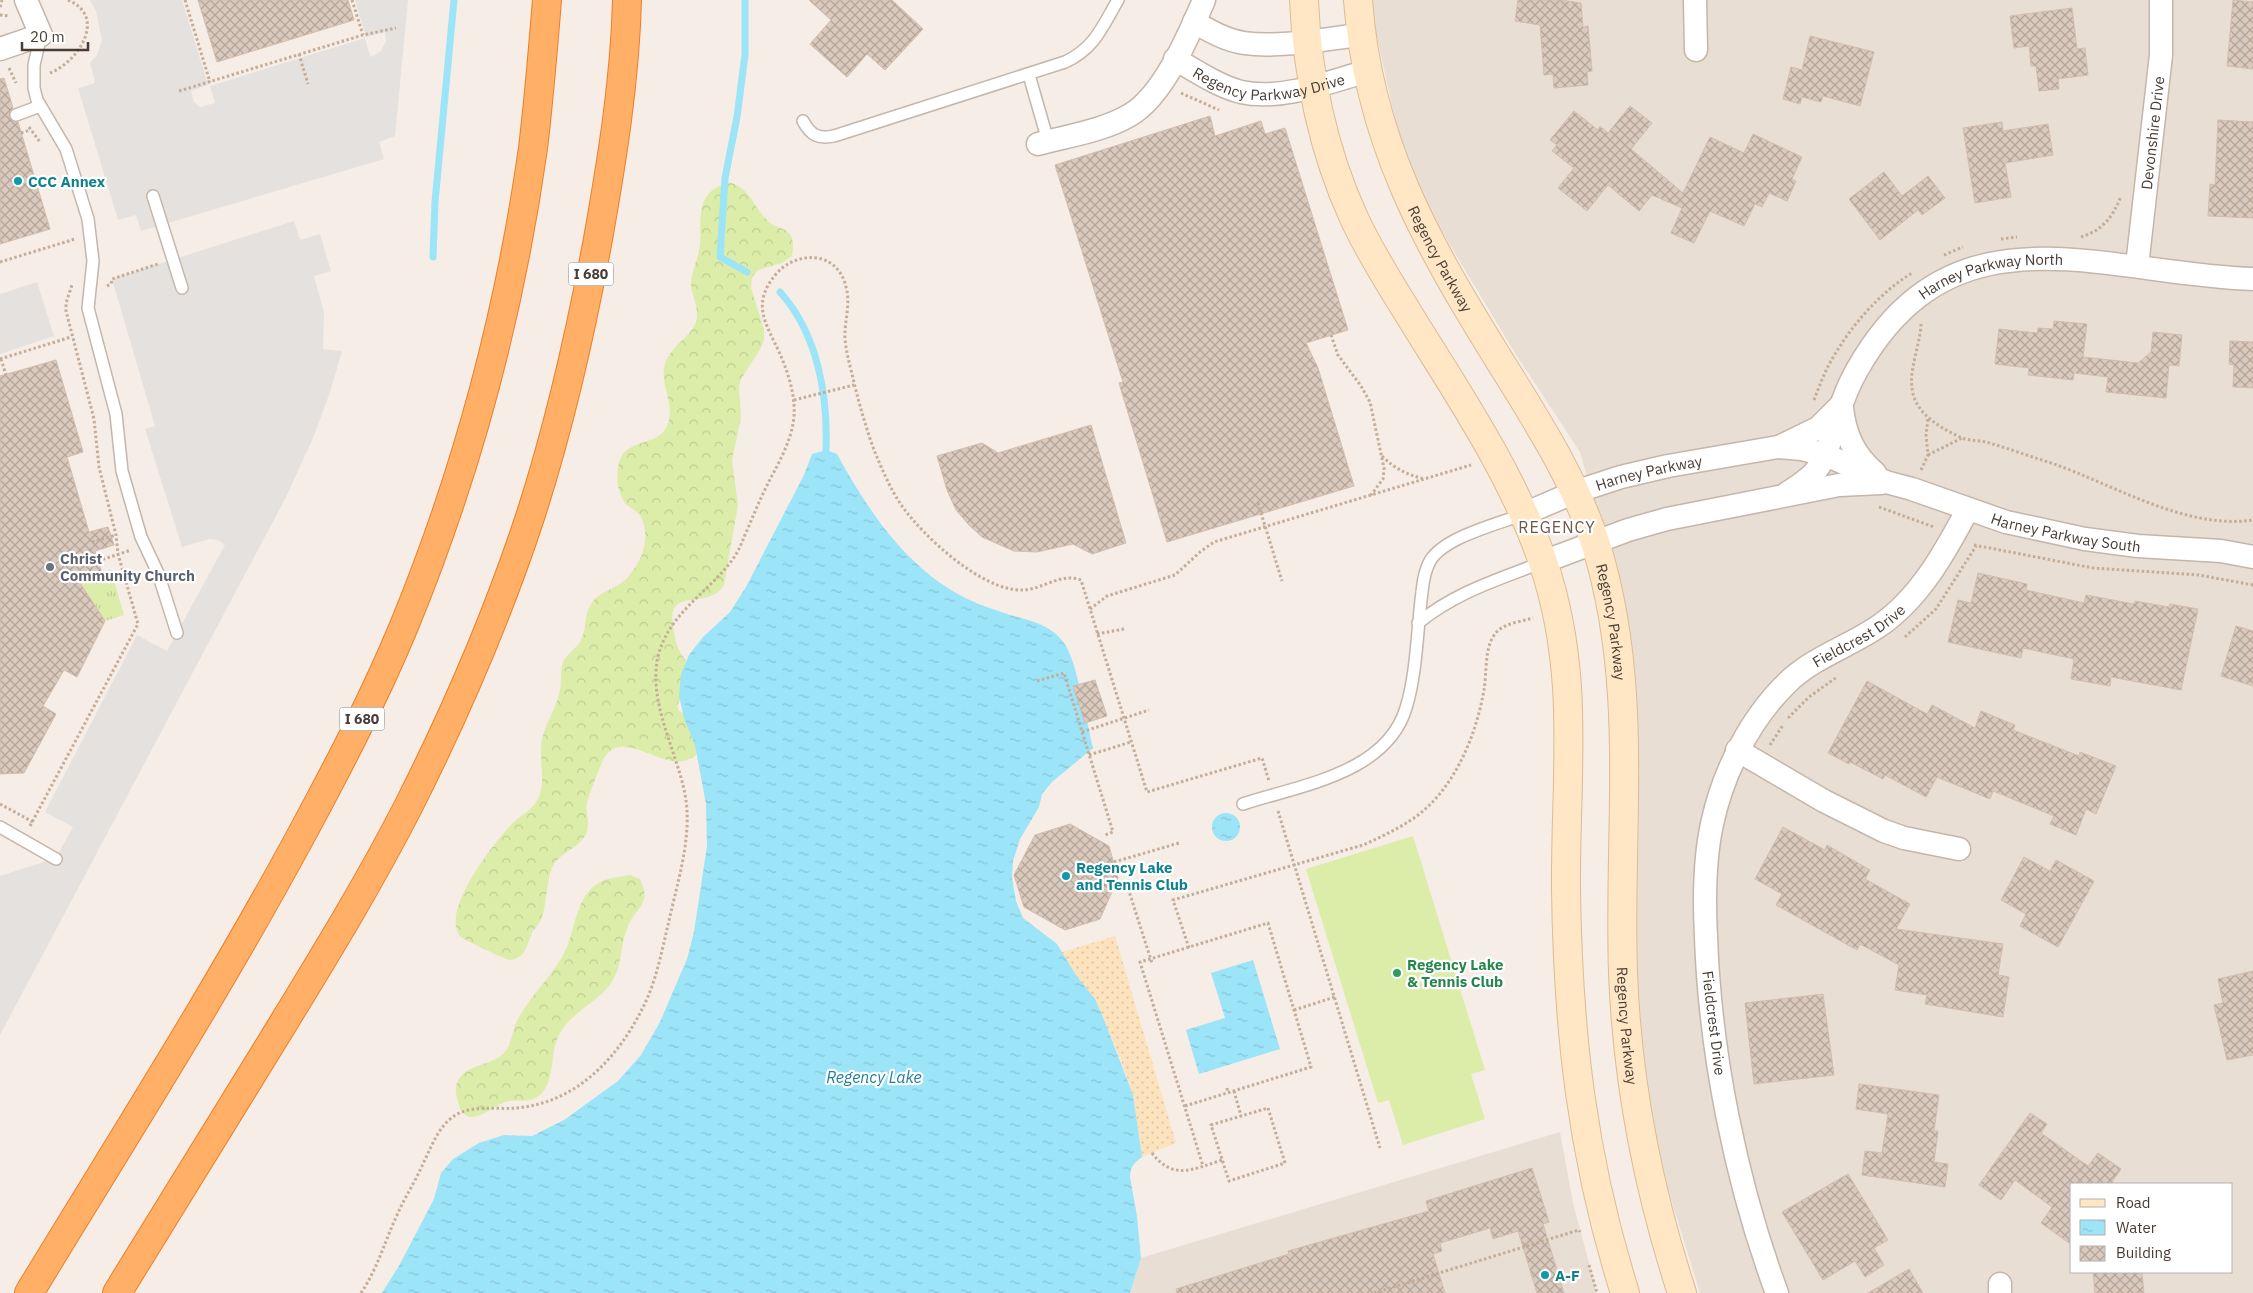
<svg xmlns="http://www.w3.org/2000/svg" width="2253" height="1293" font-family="'IBM Plex Sans',sans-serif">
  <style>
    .residential { fill: #e9ded3; fill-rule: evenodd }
    .grass { fill: #dcedaa }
    .forest { fill: url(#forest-crowns) }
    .sand { fill: url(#sand-dots) }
    .park { fill: url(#park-tufts) }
    .parking { fill: #e5e1de }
    .water { fill: url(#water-ripples) }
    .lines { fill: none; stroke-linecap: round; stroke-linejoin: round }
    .stream { stroke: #9ce4f8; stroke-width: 7 }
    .building { fill: url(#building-cross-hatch); stroke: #d3bdac }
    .lane-casing { stroke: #c4b6aa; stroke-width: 14 }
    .street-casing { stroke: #c4b6aa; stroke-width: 25 }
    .secondary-casing { stroke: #ddbb93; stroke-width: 30 }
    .highway-casing { stroke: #ed7e27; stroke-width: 30 }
    .path { stroke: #c4ac97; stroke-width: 3; stroke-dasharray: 2.5 2.5; stroke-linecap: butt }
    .lane { stroke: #fff; stroke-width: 11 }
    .street { stroke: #fff; stroke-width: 22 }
    .secondary { stroke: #ffe6c5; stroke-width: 28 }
    .highway { stroke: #ffaf66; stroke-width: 28 }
    .culture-dot { fill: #0f9aa8; stroke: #fff; stroke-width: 2 }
    .worship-dot { fill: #6b7280; stroke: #fff; stroke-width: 2 }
    .leisure-dot { fill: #2e9e5b; stroke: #fff; stroke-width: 2 }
    .labels { text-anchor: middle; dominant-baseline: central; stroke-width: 4.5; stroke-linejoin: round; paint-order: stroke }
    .shield { fill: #fff; stroke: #7f7671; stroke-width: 1 }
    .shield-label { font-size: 14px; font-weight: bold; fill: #483c34 }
    .street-label { font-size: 15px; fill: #483c34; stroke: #fff }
    .culture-label { font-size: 15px; font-weight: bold; fill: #0d838f; stroke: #fff; text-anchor: start }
    .worship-label { font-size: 15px; font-weight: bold; fill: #5b616d; stroke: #fff; text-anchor: start }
    .leisure-label { font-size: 15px; font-weight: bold; fill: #27864d; stroke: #fff; text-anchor: start }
    .neighbourhood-label { font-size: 16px; letter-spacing: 1px; fill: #6c584a; stroke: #fff }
    .water-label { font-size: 16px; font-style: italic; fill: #1f7f9c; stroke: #fff }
  </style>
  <defs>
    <pattern id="forest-crowns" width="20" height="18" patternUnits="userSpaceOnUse" patternTransform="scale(1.25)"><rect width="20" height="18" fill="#dcedaa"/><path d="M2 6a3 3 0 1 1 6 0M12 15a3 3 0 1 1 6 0" fill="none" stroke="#becc93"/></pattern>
    <pattern id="sand-dots" width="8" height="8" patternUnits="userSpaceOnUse" patternTransform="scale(1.25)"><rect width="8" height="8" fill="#fde3bd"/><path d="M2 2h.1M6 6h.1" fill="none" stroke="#dac4a3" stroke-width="1.8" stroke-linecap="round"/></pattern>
    <pattern id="park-tufts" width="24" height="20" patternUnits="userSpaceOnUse" patternTransform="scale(1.25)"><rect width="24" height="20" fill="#dcedaa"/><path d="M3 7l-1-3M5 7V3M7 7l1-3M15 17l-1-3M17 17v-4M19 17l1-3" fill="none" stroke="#becc93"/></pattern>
    <pattern id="water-ripples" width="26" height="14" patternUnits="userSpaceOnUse" patternTransform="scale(1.25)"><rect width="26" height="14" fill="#9ce4f8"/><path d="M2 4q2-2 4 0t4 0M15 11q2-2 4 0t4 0" fill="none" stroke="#88c4d5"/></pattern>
    <pattern id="building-cross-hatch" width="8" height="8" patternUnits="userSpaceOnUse" patternTransform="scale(1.25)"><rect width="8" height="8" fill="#dac9bd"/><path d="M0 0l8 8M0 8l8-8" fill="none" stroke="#b3a49a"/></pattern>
  </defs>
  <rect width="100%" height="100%" fill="#f5ede6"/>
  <path class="residential" d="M1373,0H2253V1293H1700L1662,1170L1646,1079L1636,966V852L1625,611L1580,452L1515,353L1429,210L1399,137L1373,19ZM2072,1184H2232V1272H2072Z
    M1560,1132L1573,1203L1597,1293H1130L1141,1258Z"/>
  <path class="grass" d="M1413,836L1485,1070L1471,1074L1485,1119L1403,1145L1389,1100L1378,1103L1306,869Z"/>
  <path class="forest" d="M728,182C751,187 753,208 769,222C776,228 786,227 791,236C794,242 793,249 792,256L782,263L758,270L752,277L751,288L764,329V339L761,348L741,379L739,387L741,418L732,460L738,505L724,585C707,612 667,584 673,627C675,635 675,643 679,650C682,656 686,660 689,666L684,691L677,706L679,711L690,718L699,752C670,784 624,721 603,760C600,766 588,798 587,803C585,813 591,823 586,834C580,848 558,853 552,868C546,883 547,902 542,917C540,923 535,928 532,933C527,946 525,959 509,960C501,957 463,940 459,935C442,909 493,844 511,825C519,816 532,811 538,799C547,780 538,759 542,739C546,722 557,707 560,690C562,681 560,671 563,662C567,654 577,648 581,640C587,629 584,614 591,604C598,592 615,589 625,580C631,575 635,567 639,561C646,548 648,528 640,515C636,510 629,508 625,503C617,493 616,475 619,463C625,438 656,447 666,428C677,408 661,388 664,368C669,345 690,339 696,322C700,310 692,297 691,285C691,270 699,259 700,244C702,216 694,194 728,182Z
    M630,875L640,879C652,904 637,906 628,926C620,944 623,966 611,983C596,1004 569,1013 558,1037C550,1054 555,1080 541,1094C529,1105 518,1098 505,1102C491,1107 467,1131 459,1105C457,1098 454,1089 457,1083C465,1063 490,1067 504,1053C512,1045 512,1029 518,1019C523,1009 530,1000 537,991C548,978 560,963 567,947C575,927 577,897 597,884C605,878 620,877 630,875Z"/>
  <path class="sand" d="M1115,936L1176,1143L1142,1157L1133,1095L1122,1063L1095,999L1076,975L1062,952Z"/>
  <path class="park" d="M111,570L124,615L105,621L78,580Z"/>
  <path class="parking" d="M90,0H182L208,85L191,91L194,102L200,107L215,103L210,86L365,38L370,57L375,55L381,51L386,41L385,32L366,37L355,0H408L395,136L379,142L384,159L141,231L136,215L118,220L78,88L93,84L95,81L90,63L97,55L102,40L96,11Z
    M294,221L300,240L320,234L331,271L314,276L324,313L323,349L342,351L330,392L313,438L285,499L0,1035V876L56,858L73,827L45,812L137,635L167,651L225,545L218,540L209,539L182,547L145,429L155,426L112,279Z
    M37,282L54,336L0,354V294Z"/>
  <path class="water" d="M826,450L837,454C866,507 902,562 956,593C970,601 986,607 1001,612C1024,620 1049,622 1064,643C1077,660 1087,725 1093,748L1052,782L1042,794L1039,807L1020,839L1013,861L1012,878L1016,901L1023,918L1057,944L1076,975L1095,999L1105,1022L1133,1095L1142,1157C1134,1163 1130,1167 1130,1177L1137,1216L1141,1258L1130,1293H382L400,1264L434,1199L441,1173L453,1159L479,1143L504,1135L532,1136L564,1120L618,1081L641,1055L660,1022L687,959L694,932L707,846L706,804L695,745L684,718L679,696L681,674L689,655L703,637L730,612L746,587L804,475L812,454Z
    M1212 827a14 14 0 1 1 28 0a14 14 0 1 1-28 0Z
    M1253,960L1280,1049L1199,1074L1186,1030L1225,1018L1211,973Z"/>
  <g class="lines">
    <path class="stream" d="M745,0V55L737,117L725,178L720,257L747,272
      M433,257L435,202L454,0
      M780,292C818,334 828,396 826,450"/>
  </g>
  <path class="building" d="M198,0H348L354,20L217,62Z
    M809,0H892L923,29L885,70L867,54L847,77L810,44L831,20Z
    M1518,0H1561L1581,3L1583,27L1588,26L1592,71L1587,72L1588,85L1554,88L1553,74L1544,75L1540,25L1515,21Z
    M2233,0L2253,2V69L2227,66Z
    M2072,8L2077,49L2085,48L2088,75L2058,79L2059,89L2039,91L2036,66H2031L2029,46L2014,48L2010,16Z
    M1810,36L1874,52L1860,106L1823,96L1821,102L1802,97L1800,104L1783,99L1791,67L1802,70Z
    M4,78L13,108L10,111L9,117L12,121L18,122L50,229L0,244V79Z
    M1630,106L1652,123L1631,149L1683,193L1710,137L1744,153L1753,134L1802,157L1792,179L1796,181L1787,201L1769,193L1762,207L1755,204L1744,226L1710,211L1694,243L1671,233L1682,208L1652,195L1639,211L1608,185L1587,211L1558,188L1574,168L1552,151L1557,145L1550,140L1574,111L1598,130L1600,126L1608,133Z
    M1210,116L1215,136L1261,121L1265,134L1285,128L1348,330L1306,343L1318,368L1354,486L1167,542L1119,383L1123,382L1055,165Z
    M2218,120L2253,122V218L2208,216L2210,184L2215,185Z
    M2002,122L2003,131L2048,124L2053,155L2005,163L2011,197L1975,203L1963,128Z
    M1884,172L1902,196L1928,176L1945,198L1922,215L1918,210L1880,240L1849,199Z
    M2054,321L2087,324L2083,357L2138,363L2151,352L2153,332L2182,335L2179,366L2169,365L2166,398L2106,392L2108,377L2074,373L2073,380L2028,375L2029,368L1995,364L1999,329L2037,333L2038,328L2053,329Z
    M2230,341L2253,342V388L2233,387L2234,365L2229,364Z
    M56,360L83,452L67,457L89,532L108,527L114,545L95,551L102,573L78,580L105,621L77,677L64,670L43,706L56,714L24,773L0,774V376Z
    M1091,425L1126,543L1092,554L1073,544L1037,552L1014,551L982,537L969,525L956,510L947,490L937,456L982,443L998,453Z
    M1978,573L2027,584L2026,590L2084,603L2086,595L2134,604L2135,601L2169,607L2170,604L2198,609L2181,690L2111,677L2110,686L2071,679L2074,659L2023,648L2021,658L1948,642L1958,600L1971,603Z
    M2236,626L2253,631V686L2221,676Z
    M1095,680L1107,716L1085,723L1073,686Z
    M1867,681L1927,714L1932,705L1975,728L1981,711L2015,725L2013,730L2079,756L2080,752L2116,766L2096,814L2086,809L2076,835L2050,824L2054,816L1993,791L1990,799L1937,777L1926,797L1885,775L1883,779L1850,762L1849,764L1828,753Z
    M1070,824L1109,846L1118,878L1100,919L1065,930L1024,907L1014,875L1035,835Z
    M1783,827L1825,850L1827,845L1870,870L1865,879L1910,904L1896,929L2003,944L1998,975L2009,977L2003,1017L1925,1004L1927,995L1895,990L1899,965L1860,944L1857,950L1776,905L1782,894L1755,879Z
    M2024,857L2050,871L2056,860L2094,881L2058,947L2020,926L2026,914L2001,900Z
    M2253,971V1055L2227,1060L2214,1005L2223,1003L2218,979Z
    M1823,994L1834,1075L1754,1084L1745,1003Z
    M1859,1084L1939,1095L1934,1131H1938L1934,1162L1948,1164L1945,1187L1862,1175L1865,1151L1882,1153L1888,1114L1856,1109Z
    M2030,1113L2047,1124L2041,1133L2088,1166L2098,1153L2121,1169L2112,1182L2115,1184H2072V1245L2041,1223L2052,1207L2015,1180L2001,1200L1979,1185Z
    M1532,1168L1549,1222L1543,1224L1564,1293H1537L1518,1231L1493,1239L1490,1228L1440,1243L1442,1251L1433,1254L1445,1293H1177L1176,1289L1289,1254L1288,1251L1429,1211L1426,1201Z
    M1848,1174L1888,1240L1874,1248L1884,1265L1865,1277L1855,1261L1823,1280L1782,1212Z
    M1909,1269L1923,1293H1868Z
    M2093,1272H2142L2144,1293H2095Z"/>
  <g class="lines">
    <defs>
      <path id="lane" d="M41,35L34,65V88L37,100L66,149L88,219L93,261L88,308L116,414L122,471L141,537L158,573L177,633
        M1029,75L1048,141
        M16,115L40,106
        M803,121C811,136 819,139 834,136L1065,62C1095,48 1102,27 1118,0
        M153,196L182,288
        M1418,623C1456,592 1497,580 1543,562
        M1243,804C1300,785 1386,774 1406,708C1417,672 1417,630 1422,592C1423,581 1425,570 1430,561C1444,537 1498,524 1524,514
        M0,827L56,859"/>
      <g id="street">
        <path d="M1695,0L1696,50"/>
        <path d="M1194,22C1210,31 1225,40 1244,43C1279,48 1324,39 1360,35"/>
        <path d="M0,49L41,35L26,0"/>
        <path id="s1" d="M1175,59C1196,71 1218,86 1241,92C1280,101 1330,82 1367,71"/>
        <path d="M1038,144C1067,136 1103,131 1130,115C1163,96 1189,35 1204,0"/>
        <path id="s2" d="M2137,266L2161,55V0"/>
        <path d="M1842,408C1845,435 1854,455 1875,473"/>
        <path d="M1779,447L1818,428L1839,407"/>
        <path id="s3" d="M1786,494C1795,488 1805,482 1813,474C1828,458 1831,435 1838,415C1843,399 1849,384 1857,370C1953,200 2101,274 2253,279"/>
        <path id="s4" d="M1524,514L1575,492L1621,477L1668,466L1778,447L1802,449L1826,455L1886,482L1912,489L2006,522L2085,539L2138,546L2221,551L2253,557"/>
        <path d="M1543,562L1628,530L1667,519L1839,485L1881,483"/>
        <path d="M1737,750L1824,801L1884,831L1904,838L1959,849"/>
        <path d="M2000,1284V1293"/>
        <path id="s5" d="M1777,1293C1736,1183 1710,1053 1706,937C1704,899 1704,861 1712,824C1723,773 1749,720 1787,683C1812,658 1850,646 1879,626C1920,598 1945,552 1968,509"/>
      </g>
      <g id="secondary">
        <path d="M1304,0C1307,74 1323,151 1354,218C1369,251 1389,282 1408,313C1458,394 1513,474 1544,565C1581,677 1565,775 1566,890C1568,1032 1582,1157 1625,1293"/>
        <path id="s6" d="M1358,0C1368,140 1426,242 1498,358C1535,418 1574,477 1596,545C1640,688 1618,826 1623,972C1627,1081 1648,1189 1682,1293"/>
      </g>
      <path id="highway" d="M29,1293C122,1140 219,988 304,830C340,763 375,696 404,626C467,473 510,312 533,148C539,99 543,49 547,0
        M117,1293C169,1208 221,1124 273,1040C320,963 367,887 408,807C456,712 498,615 531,514C560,424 581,331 598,239C612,160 625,80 627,0"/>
    </defs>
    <use href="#lane" class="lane-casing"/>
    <use href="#street" class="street-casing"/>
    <use href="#secondary" class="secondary-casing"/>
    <use href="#highway" class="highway-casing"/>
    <path class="path" d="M185,0L210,82
      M352,0L363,35
      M0,7L2,0
      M0,15L9,16
      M299,54L308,84
      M9,68L16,83
      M50,73C78,62 108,17 68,0
      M179,91L363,35L396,28
      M1181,93L1219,110
      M29,127L40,142
      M21,133L30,130
      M2081,237C2103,230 2113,217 2121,196
      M2001,239L2017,237
      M1944,255L1963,247
      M0,262L75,239
      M107,286L111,284L112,279L158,264
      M1921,324C1920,350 1904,377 1916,402C1925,419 1943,429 1960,437C1968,441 1977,440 1986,442C2007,448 2029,456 2051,463C2113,484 2185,530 2253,520
      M1331,335L1338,355L1361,386L1370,402L1384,468L1383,479L1371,495
      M0,359L71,337
      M1,359L6,375
      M794,400L854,385
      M1814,400C1819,387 1824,373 1831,361C1850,327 1879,293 1912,273
      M1928,455L1962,438
      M1382,456C1395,469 1406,474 1424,479
      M1921,470L1928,455L1926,435L1928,418
      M1258,503L1282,581
      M1879,507L1934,527
      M92,542L116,535
      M1974,545L2093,568L2199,575L2253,585
      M98,561L131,550
      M1090,609L1107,596L1175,575L1200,552L1214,542L1471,465
      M1097,634L1124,629
      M1905,637L1936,609L1976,546
      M1037,681L1064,673L1113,832L1105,835
      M1788,718L1809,697L1837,677
      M1082,732L1149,710
      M1770,745L1783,725
      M1089,755L1131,742
      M0,804L33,822
      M1278,811L1380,1148
      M30,826L138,624L118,554L116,535L99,467L94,419L66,311V303L72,285
      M1114,862L1179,843
      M1121,887L1127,885L1152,963
      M1189,948L1173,900L1363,845C1381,837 1398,829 1414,818C1454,790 1476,736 1484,690C1487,673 1484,648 1495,634C1503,623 1520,622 1533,618
      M1294,1010L1335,997
      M1227,1088L1228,1093
      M1234,1091L1241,1116
      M1185,1106L1311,1067L1268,923L1140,962L1203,1166
      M1268,1108L1285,1163L1229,1181L1211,1125Z
      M1152,1153C1173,1181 1194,1169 1222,1160
      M1589,1265L1597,1293
      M361,1293C378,1268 385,1240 398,1213C405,1197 415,1182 422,1166C430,1150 436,1132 449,1120C467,1103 494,1110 516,1108C578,1103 621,1055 646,1001C657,977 662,950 668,925C677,883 693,837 685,794C676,749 648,703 658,656C669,613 708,593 733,559C740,549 743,539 748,528C756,509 764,490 774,472C785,451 796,428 794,405C793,388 787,370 780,354C766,323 750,304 777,273C787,262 802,256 817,258C832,260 843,272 846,287C851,304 844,322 845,339C846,351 849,362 852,374C858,400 865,425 874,450C882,469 890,489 902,506C923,536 982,591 1022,590C1042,590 1061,572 1081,580L1147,792L1262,758L1269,781
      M1374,1293L1579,1230L1580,1232"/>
    <use href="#lane" class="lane"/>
    <use href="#street" class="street"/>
    <use href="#secondary" class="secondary"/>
    <use href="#highway" class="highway"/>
  </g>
  <g class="culture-dot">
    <circle cx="18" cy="181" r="5"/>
    <circle cx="1066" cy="876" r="5"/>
    <circle cx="1545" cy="1275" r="5"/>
  </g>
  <circle class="worship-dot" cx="50" cy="567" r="5"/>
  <circle class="leisure-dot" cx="1397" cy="973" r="5"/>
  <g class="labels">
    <g class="shield">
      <rect x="568.5" y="262.5" width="45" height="23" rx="4"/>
      <rect x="339.5" y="707.5" width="45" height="23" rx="4"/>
    </g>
    <g class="shield-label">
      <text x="591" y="274">I 680</text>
      <text x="362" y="719">I 680</text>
    </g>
    <g class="street-label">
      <text stroke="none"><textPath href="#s1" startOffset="101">Regency Parkway Drive</textPath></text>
      <text stroke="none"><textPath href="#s2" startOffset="134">Devonshire Drive</textPath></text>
      <text stroke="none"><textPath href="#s6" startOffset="274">Regency Parkway</textPath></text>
      <text stroke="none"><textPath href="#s3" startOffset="321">Harney Parkway North</textPath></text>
      <text stroke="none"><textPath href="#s4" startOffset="132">Harney Parkway</textPath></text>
      <text stroke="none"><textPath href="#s4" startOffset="566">Harney Parkway South</textPath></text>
      <text stroke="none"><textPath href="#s6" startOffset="679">Regency Parkway</textPath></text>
      <text stroke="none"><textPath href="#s5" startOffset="726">Fieldcrest Drive</textPath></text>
      <text transform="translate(1714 1023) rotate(83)">Fieldcrest Drive</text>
      <text stroke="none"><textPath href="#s6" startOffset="1084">Regency Parkway</textPath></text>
    </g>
    <g class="culture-label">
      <text x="28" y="181">CCC Annex</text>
      <text x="1076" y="867">Regency Lake<tspan x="1076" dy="17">and Tennis Club</tspan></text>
      <text x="1555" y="1275">A-F</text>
    </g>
    <g class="worship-label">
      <text x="60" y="558">Christ<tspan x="60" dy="17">Community Church</tspan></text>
    </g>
    <g class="leisure-label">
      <text x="1407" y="964">Regency Lake<tspan x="1407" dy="17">&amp; Tennis Club</tspan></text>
    </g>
    <g class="neighbourhood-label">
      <text x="1557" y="527">REGENCY</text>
    </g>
    <g class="water-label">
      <text x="874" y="1077">Regency Lake</text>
    </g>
  </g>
  <rect x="2070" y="1183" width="162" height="90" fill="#ffffff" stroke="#b6b1ae"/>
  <rect x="2080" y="1199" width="25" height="8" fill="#ffe6c5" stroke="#b6b1ae"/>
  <text x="2116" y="1208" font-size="15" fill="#483c34">Road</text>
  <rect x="2080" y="1220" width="25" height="15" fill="url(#water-ripples)" stroke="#b6b1ae"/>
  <text x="2116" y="1233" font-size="15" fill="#483c34">Water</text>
  <rect x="2080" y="1246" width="25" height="15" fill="url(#building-cross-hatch)" stroke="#b6b1ae"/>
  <text x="2116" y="1258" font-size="15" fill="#483c34">Building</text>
  <path d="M22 42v8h66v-8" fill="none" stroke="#483c34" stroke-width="2.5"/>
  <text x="30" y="42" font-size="15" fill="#483c34" stroke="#ffffff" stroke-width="4" paint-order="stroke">20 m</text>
</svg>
